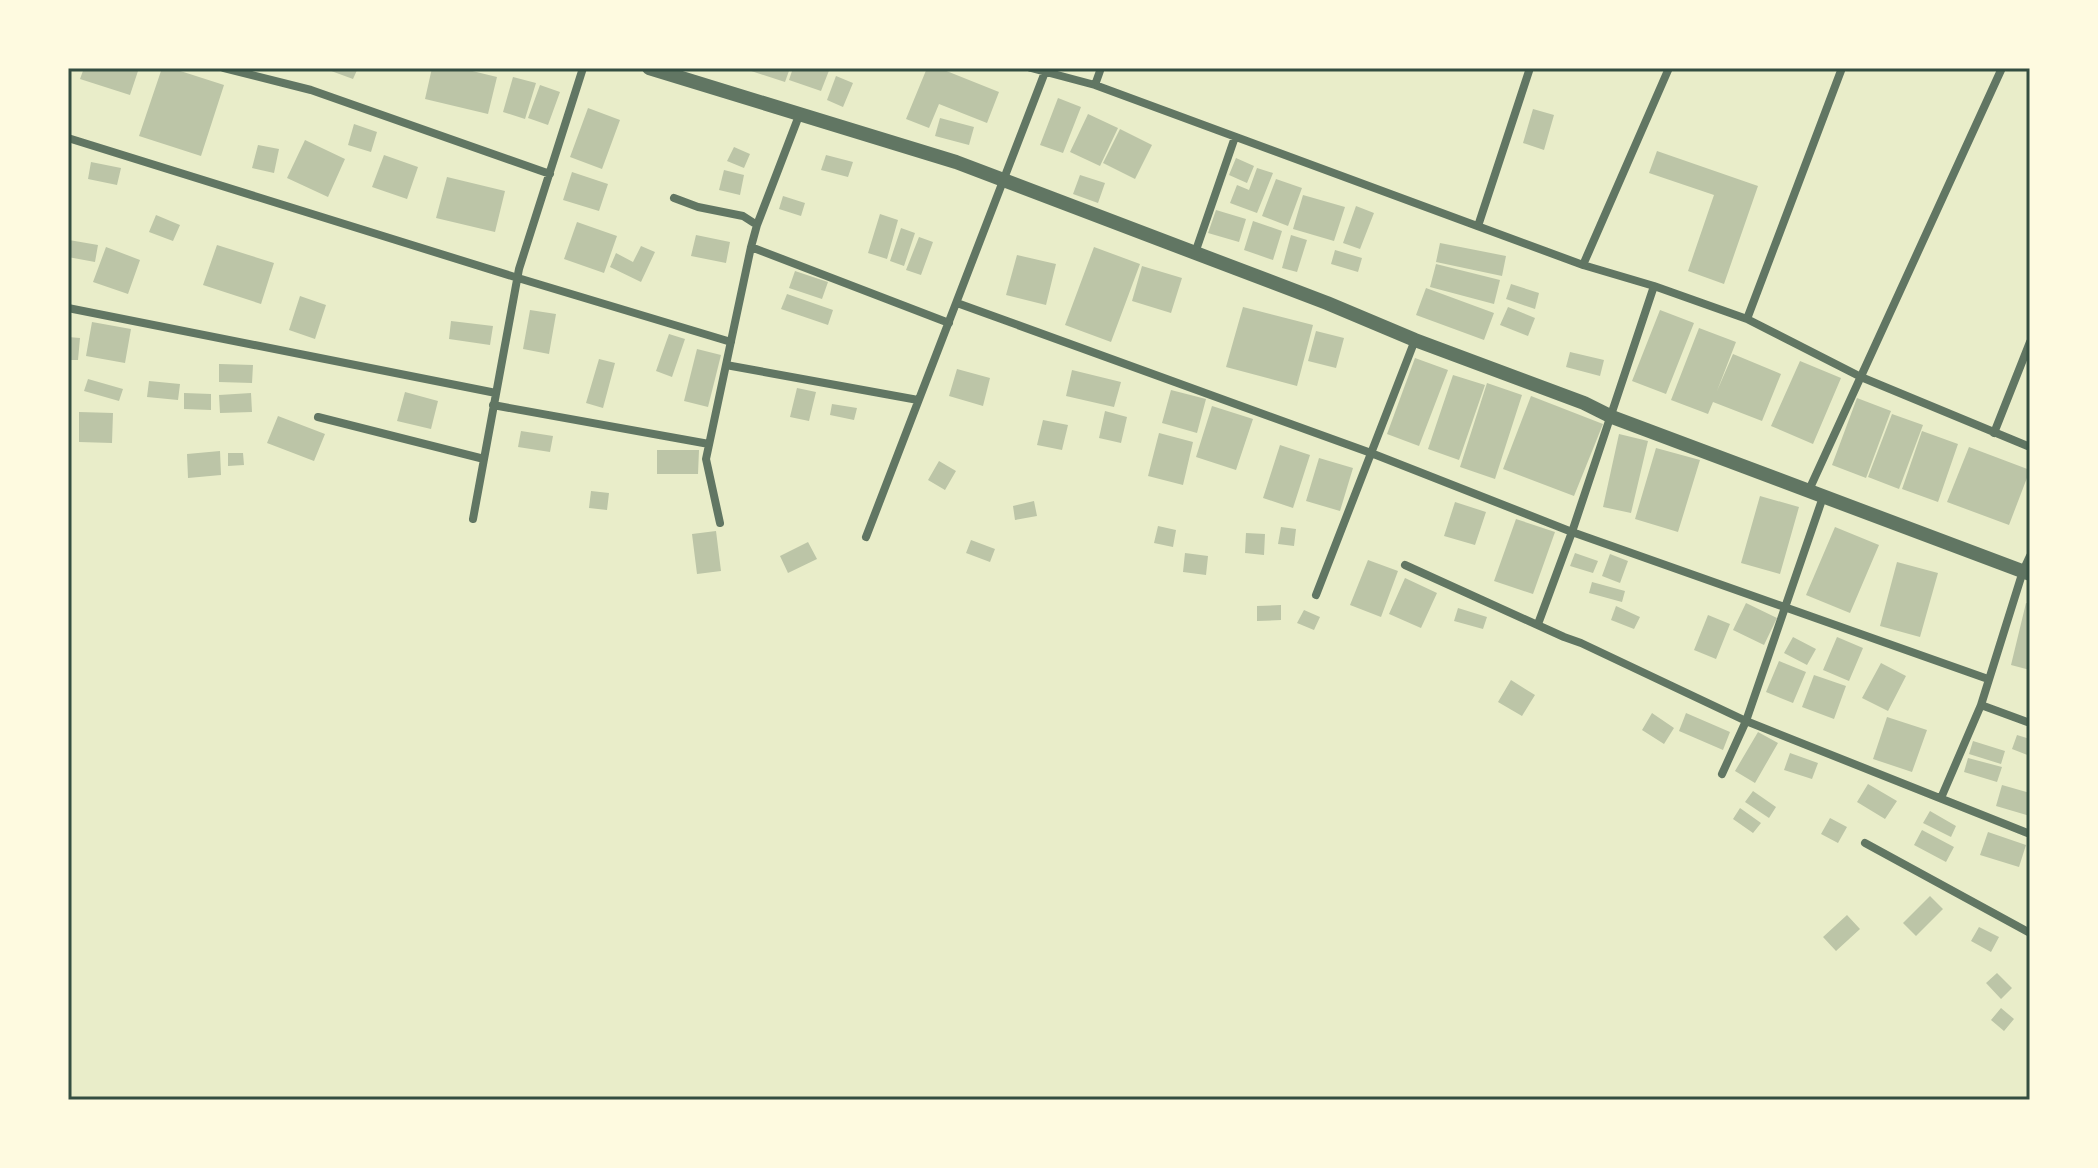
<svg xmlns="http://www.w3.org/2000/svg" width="2098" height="1168" font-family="'Libre Baskerville',serif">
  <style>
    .building { fill: #bcc5a7 }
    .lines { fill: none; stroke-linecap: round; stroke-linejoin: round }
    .minor { stroke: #617663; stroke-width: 8 }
    .tertiary { stroke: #617663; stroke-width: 14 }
    .neatline { fill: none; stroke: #344e41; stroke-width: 3 }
  </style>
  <rect width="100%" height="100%" fill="#e9edc9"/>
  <path class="building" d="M84,68H139L130,95L80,79Z
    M162,68H171L224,85L201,156L139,136Z
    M323,68H358L353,79Z
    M432,68H460L497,77L488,114L425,99Z
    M742,68H790L785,82Z
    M793,68H830L821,91L789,80Z
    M927,68H939L999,92L987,123L939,104L929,128L906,119Z
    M836,76L853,83L843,107L827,100Z
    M513,77L536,83L525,119L503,112Z
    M540,85L560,92L548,125L528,118Z
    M1058,98L1081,107L1063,153L1040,145Z
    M588,108L620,120L602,169L570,157Z
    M1533,109L1554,115L1544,150L1523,143Z
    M1088,114L1118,128L1100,166L1070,152Z
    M940,118L974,127L969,145L935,136Z
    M354,124L377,132L371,152L348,145Z
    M1120,129L1152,145L1135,179L1103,163Z
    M305,140L345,159L328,197L287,178Z
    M258,145L279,149L274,173L252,168Z
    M734,147L750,154L744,168L727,161Z
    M1657,151L1758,186L1724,284L1688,271L1714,195L1649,173Z
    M384,155L418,167L407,199L372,187Z
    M826,155L853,162L848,177L821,170Z
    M1236,158L1254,166L1247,183L1229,175Z
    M91,162L121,168L117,185L88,179Z
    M1257,168L1273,173L1257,213L1230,203L1237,185L1249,190Z
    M724,170L744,175L740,195L719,190Z
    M572,172L608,184L599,211L563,200Z
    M1080,175L1105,183L1098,203L1073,194Z
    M447,177L505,191L495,232L436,218Z
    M1276,179L1302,188L1288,226L1262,216Z
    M1303,195L1345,207L1334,241L1293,229Z
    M783,196L805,203L801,216L779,209Z
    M1356,206L1374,213L1360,249L1343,243Z
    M1216,210L1246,219L1239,242L1208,233Z
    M880,214L898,220L887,259L868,253Z
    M156,215L180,225L173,241L149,232Z
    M1253,221L1282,231L1273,260L1244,250Z
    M577,222L617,236L604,273L564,259Z
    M901,228L915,233L904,266L890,261Z
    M696,235L730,242L726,263L691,256Z
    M1291,235L1307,240L1297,272L1282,268Z
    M919,237L933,242L921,275L906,270Z
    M69,240L98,245L95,262L68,257Z
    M1440,243L1506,256L1502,276L1436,262Z
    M217,245L274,263L261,304L203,285Z
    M641,246L655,252L641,282L610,267L616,253L633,262Z
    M106,247L140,260L128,294L93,282Z
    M1094,247L1140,264L1111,342L1065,325Z
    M1335,250L1362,258L1358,272L1331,264Z
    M1017,255L1056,264L1046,305L1006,295Z
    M1436,264L1500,280L1494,304L1430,287Z
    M1142,266L1182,278L1171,313L1132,301Z
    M795,271L828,282L822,299L789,288Z
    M1511,284L1539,293L1535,309L1506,299Z
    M1426,288L1494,313L1484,340L1416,315Z
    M787,294L833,310L828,325L781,309Z
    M300,296L326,305L315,339L289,330Z
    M1243,307L1313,325L1297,386L1226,367Z
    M1508,307L1535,318L1528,336L1500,325Z
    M530,310L556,314L549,354L523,349Z
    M1660,310L1694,323L1666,394L1632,381Z
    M451,321L493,326L490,345L449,339Z
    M92,322L131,329L125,363L86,356Z
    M1699,328L1736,342L1717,391L1733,354L1781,374L1762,421L1713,402L1708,414L1671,400Z
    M1316,331L1344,338L1336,368L1308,361Z
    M669,334L685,339L672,377L656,371Z
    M68,337L80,338L78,360H68Z
    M697,349L721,355L708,407L684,401Z
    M1570,352L1604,360L1600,376L1566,367Z
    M1415,358L1448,370L1419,446L1387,434Z
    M599,359L615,363L603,408L586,403Z
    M1800,361L1841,378L1813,444L1771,426Z
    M219,364L253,365L252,383L219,382Z
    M957,369L990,378L983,406L949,396Z
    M1072,370L1121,382L1114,407L1066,396Z
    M1453,375L1485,385L1459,460L1428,449Z
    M88,379L123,389L119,401L84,391Z
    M149,381L180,384L178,400L147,397Z
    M1487,383L1522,395L1495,479L1460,467Z
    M797,388L816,392L809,421L790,417Z
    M1171,390L1206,399L1197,433L1162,423Z
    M405,392L438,401L431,429L397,421Z
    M184,393L211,394V410L184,409Z
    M251,393L252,412L220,413L219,395Z
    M1531,396L1603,424L1574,496L1503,469Z
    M1857,398L1891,411L1866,478L1832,465Z
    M832,404L857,408L854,420L830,415Z
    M1212,406L1253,419L1236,470L1196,457Z
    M1105,411L1127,417L1121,443L1099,438Z
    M79,412L113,413L112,443L79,442Z
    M1892,414L1923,425L1899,489L1868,477Z
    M278,416L325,434L314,461L267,443Z
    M1043,420L1068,425L1062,450L1037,445Z
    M521,431L553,436L550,452L518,447Z
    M1922,431L1958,444L1938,502L1902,489Z
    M1159,433L1193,442L1183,485L1148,476Z
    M1619,434L1648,441L1631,513L1603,507Z
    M1280,445L1310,455L1293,508L1263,498Z
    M1969,447L2030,470L2009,525L1947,502Z
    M1656,448L1700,460L1678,532L1635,519Z
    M657,450H699L698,474H657Z
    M220,451L221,475L188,478L187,454Z
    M228,453H243L244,465L228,466Z
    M1319,458L1353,468L1340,511L1306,501Z
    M939,461L956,471L945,490L928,480Z
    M591,491L609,493L607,510L589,508Z
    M1760,496L1799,507L1780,574L1741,563Z
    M1034,501L1037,516L1015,520L1013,506Z
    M1455,502L1486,512L1475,545L1444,536Z
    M1516,519L1555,532L1533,594L1494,581Z
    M1158,526L1176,530L1173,547L1154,543Z
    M1281,527L1296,529L1294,546L1278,544Z
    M1835,527L1879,545L1850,613L1806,595Z
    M716,531L721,571L697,574L692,534Z
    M1246,533L1265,534L1264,555L1245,553Z
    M971,540L995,549L990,562L966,553Z
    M808,542L817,559L788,573L780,556Z
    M1185,553L1208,556L1206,575L1183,572Z
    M1575,553L1598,561L1593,573L1570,566Z
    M1610,554L1628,561L1620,583L1602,576Z
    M1368,560L1398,571L1381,617L1350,605Z
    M1897,562L1938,573L1920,637L1880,626Z
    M1405,578L1437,593L1421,628L1389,614Z
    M1592,582L1625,591L1622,602L1589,593Z
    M1746,603L1777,618L1764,645L1733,630Z
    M2026,603L2030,604V670L2011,665Z
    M1281,605V620L1257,621V606Z
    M1616,606L1640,617L1634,629L1611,620Z
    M1458,608L1487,617L1483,629L1454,621Z
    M1304,610L1320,617L1314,630L1297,623Z
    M1708,615L1730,624L1716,659L1694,650Z
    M1793,637L1816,649L1807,665L1784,653Z
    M1837,637L1863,648L1849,681L1823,670Z
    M1779,661L1806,672L1793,703L1766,692Z
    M1881,663L1906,676L1888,711L1862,698Z
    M1814,675L1846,686L1834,719L1802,707Z
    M1511,680L1535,695L1522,716L1498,702Z
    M1652,713L1674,728L1664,744L1642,730Z
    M1686,713L1730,732L1723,750L1679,731Z
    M1887,717L1927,730L1912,772L1873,759Z
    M1758,732L1778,743L1755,783L1735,771Z
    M2017,735L2030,739V756L2012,749Z
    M1973,741L2005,751L2001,764L1969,754Z
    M1790,753L1818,763L1812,779L1784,770Z
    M1968,758L2002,767L1997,782L1964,772Z
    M1868,784L1897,801L1885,819L1857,802Z
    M2002,785L2030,793V816L1996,806Z
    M1753,791L1776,807L1769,818L1745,802Z
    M1740,808L1761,823L1753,833L1733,819Z
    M1930,811L1956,826L1951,837L1923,823Z
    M1830,818L1847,827L1838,843L1821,834Z
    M1922,830L1954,847L1946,862L1914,845Z
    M1988,832L2026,845L2019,867L1980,855Z
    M1930,896L1943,909L1916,936L1903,923Z
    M1847,915L1860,929L1836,951L1823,937Z
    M1979,927L1999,937L1991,952L1971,941Z
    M1997,973L2012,988L2001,999L1986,983Z
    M2001,1008L2014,1019L2004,1031L1991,1020Z"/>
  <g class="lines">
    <path class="minor" d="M224,68L311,90L550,174
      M1031,68L1095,85
      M1101,68L1095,85L1583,265L1654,286L1747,319L1861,377L2030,447
      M68,138L518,278L731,342
      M674,198L698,207L743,216L757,225
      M1478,226L1530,68
      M751,247L949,323
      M1195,253L1235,137
      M1583,265L1669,68
      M957,303L1371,453L1572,532L1988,679
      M68,308L496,393
      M1747,319L1842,68
      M726,365L918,400
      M493,405L709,444
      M318,417L484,459
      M1994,433L2030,342
      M1809,490L2002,68
      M473,519L519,269L583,68
      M720,523L706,459L751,247L757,225L800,113
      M866,537L1045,72
      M1405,565L1564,637L1581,643L1746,721L2030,834
      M1316,595L1415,340
      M1538,624L1572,532L1654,286
      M1981,705L2030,723
      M1722,774L1746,721L1823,497
      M1941,798L1981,705L2023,571L2030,556
      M1865,843L2030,933"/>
    <path class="tertiary" d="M649,68L956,162L1327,303L1415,340L1584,403L1612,417L2030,574"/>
  </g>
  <rect width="2098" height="1168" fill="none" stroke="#fefae0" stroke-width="140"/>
  <rect x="70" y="70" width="1958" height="1028" class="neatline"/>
</svg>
